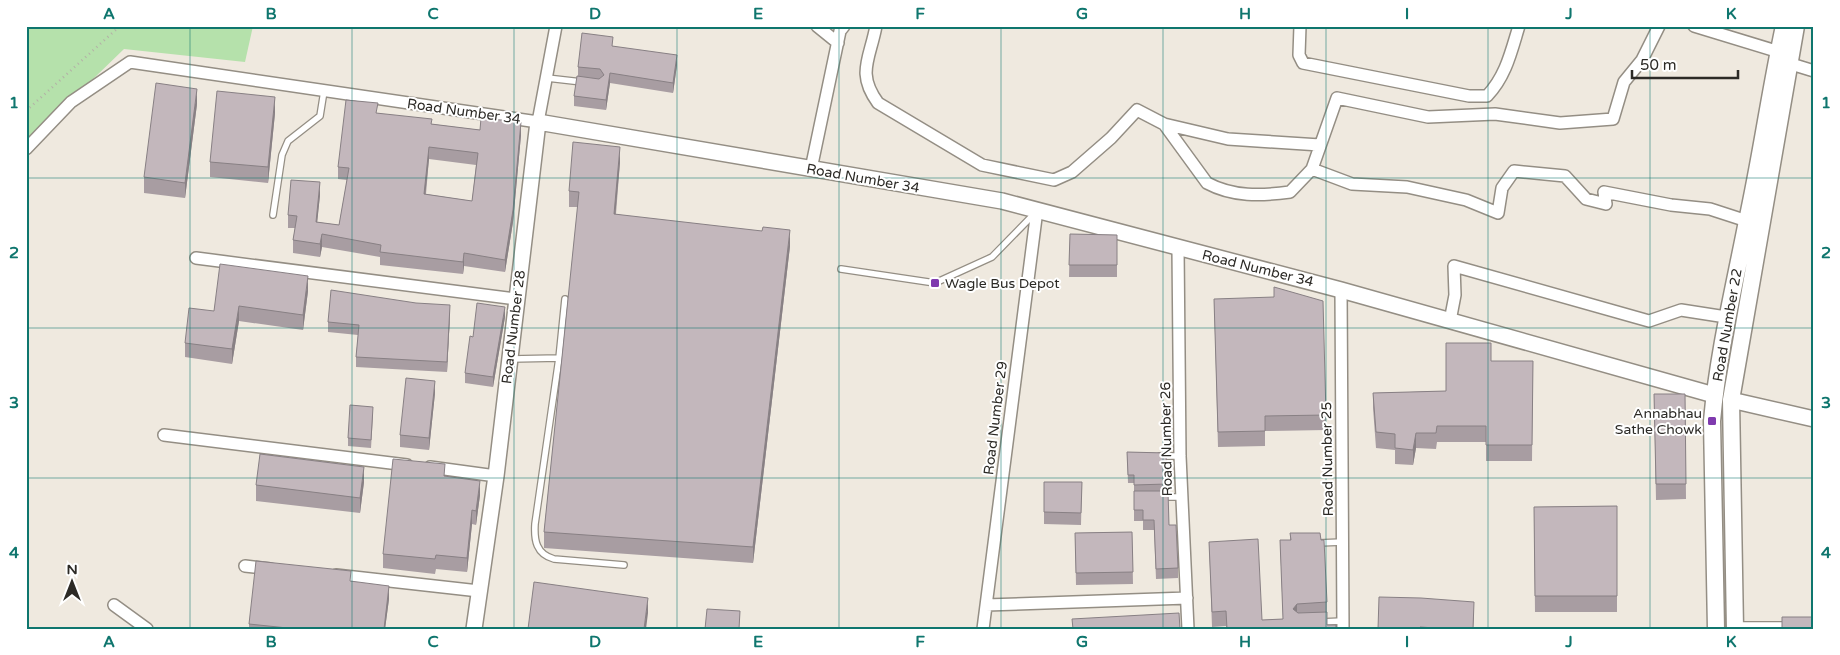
<svg xmlns="http://www.w3.org/2000/svg" width="1840" height="655" viewBox="0 0 1840 655" font-family="'Varela Round',sans-serif">
<rect width="100%" height="100%" fill="#efe9df"/>
<path fill="#b5e1ab" d="M26 26H253L245 62 124 49 26 144Z"/>
<g fill="none" stroke-linecap="round" stroke-linejoin="round">
<defs>
<path id="service" d="M547 78 582 82
M273 215 282 155 288 141 320 116 324 91
M841 269 935 283 992 257 1034 214
M559 358 535 524C534 540 536 554 554 559L624 565
M511 359 559 358 565 299
M1167 417 1168 449
M1160 456H1180
M1161 497H1182
M1318 543 1343 542
M1320 622 1343 621
M1736 625H1789"/>
<path id="minor" d="M817 26 838 43
M876 26C870 59 856 73 878 103L982 165 1054 180 1072 172 1111 138 1137 110 1164 124 1207 183C1233 197 1261 196 1290 192L1312 169 1337 98 1428 117 1495 114 1560 123 1613 119 1624 82 1642 60 1659 26
M1300 26 1299 55 1303 63 1469 96H1487C1506 76 1511 52 1519 26
M1694 26 1786 54
M1788 63 1814 71
M1164 124 1228 139 1320 145
M26 149 71 102 130 62 538 122 556 26
M811 169 840 31 844 26
M1312 169 1352 184 1407 187 1466 200 1498 213 1502 188 1514 171 1565 176 1586 199 1606 204 1604 192 1671 205 1710 209 1747 221
M1178 248 1180 456 1188 629
M196 258 516 299
M1341 290 1343 629
M1450 321 1455 295 1454 266 1649 321 1681 310 1726 317
M164 435 407 465
M430 467 496 476
M245 566 270 569
M336 575 479 591
M114 605 147 629
M986 605 1187 598
M983 629 1037 210"/>
<path id="tertiary" d="M1731 400 1814 419
M474 629 496 476 538 122 1002 201 1341 290 1714 395"/>
<path id="secondary" d="M1716 629 1712 421C1718 353 1734 288 1747 221 1761 157 1770 91 1784 26
M1735 629 1731 400 1796 26"/>
</defs>
<use href="#service" stroke="#948e84" stroke-width="8"/>
<use href="#minor" stroke="#948e84" stroke-width="14"/>
<use href="#tertiary" stroke="#948e84" stroke-width="18"/>
<use href="#secondary" stroke="#948e84" stroke-width="19"/>
<path stroke="#b3afa6" stroke-width="2.5" stroke-dasharray="1 4" stroke-linecap="butt" d="M26 111 120 26"/>
<use href="#service" stroke="#fff" stroke-width="5.5"/>
<use href="#minor" stroke="#fff" stroke-width="11"/>
<use href="#tertiary" stroke="#fff" stroke-width="15"/>
<use href="#secondary" stroke="#fff" stroke-width="16"/>
</g>
<path fill="#a89da2" fill-rule="evenodd" d="M613 46 677 65 673 93 610 83 606 110 574 106V96L578 76V67Z
M197 104 185 198 144 193V177Z
M275 113 268 183 210 177V162Z
M378 113 432 124 521 135 513 222 505 272 464 266 463 274 380 265V257L322 247 320 257 293 253V240L295 228H288V215L320 195 317 222 339 225 347 180 338 179V167ZM429 159 476 165 472 201 426 194Z
M620 162 616 214 790 246 753 563 544 548V532L578 207H569V191Z
M1070 234 1117 235V277H1069Z
M308 291 303 330 239 321 232 364 185 357V343L214 311Z
M1214 299 1326 415V430L1265 431V446L1218 447Z
M450 315 447 372 356 367V357L358 335 328 332V322Z
M505 317 493 387 465 383V373L473 337Z
M1491 361H1533L1532 461H1486V442H1437L1436 449 1416 448 1413 465 1395 464V450L1376 448 1373 408V393L1446 391Z
M435 393 429 450 400 447V435Z
M1654 394H1685L1686 499 1656 500Z
M373 415 371 448 348 446V438Z
M1127 452 1166 453 1169 525 1178 568V578L1156 579 1154 530H1143V521H1134V483H1128Z
M445 476 480 495 476 525 472 524 467 572 436 569 435 574 383 568V554Z
M364 482 360 513 256 501V485Z
M1044 482H1082L1081 525 1044 524Z
M1617 506V612H1535L1534 507Z
M1132 532 1133 584 1076 585 1075 533Z
M1290 533 1321 540 1327 602V625L1336 629H1226V626L1212 627 1209 542 1262 620 1283 619 1280 540H1290Z
M351 581 389 599 385 629H249V624Z
M1474 617 1473 629H1378Z"/>
<path fill="#888084" d="M677 55V65L673 93V83Z
M610 73V83L606 110V100Z
M197 89V104L185 198V183Z
M275 97V113L268 183V167Z
M521 122V135L513 222 505 272V260Z
M429 147V159L424 206V194Z
M620 147V162L614 229V214Z
M320 182V195L316 234V222Z
M790 230V246L753 563V547Z
M322 234V247L320 257V244Z
M464 253V266L463 274V262Z
M308 276V291L303 330V315Z
M450 305V315L447 372V362Z
M239 306V321L232 364V349Z
M505 307V317L493 387V377Z
M435 381V393L429 450V438Z
M1416 433V448L1413 465V450Z
M364 467V482L360 513V498Z
M480 481V495L476 525V511Z
M472 510V524L467 572V558Z
M389 586V599L385 629H383Z
M648 598V613L646 629H644Z
M1297 604V618L1293 609Z"/>
<path fill="#c3b7bc" stroke="#888084" fill-rule="evenodd" d="M582 33 613 37 612 46 677 55 673 83 610 73 606 100 574 96 577 76 599 79 604 75 600 69 578 67Z
M156 83 197 89 185 183 144 177Z
M217 91 275 97 268 167 210 162Z
M346 100 378 103 376 113 432 119 431 124 480 130 481 118 521 122 513 210 505 260 464 253 463 262 380 252 381 245 322 234 320 244 293 240 297 216 288 215 291 180 320 182 316 222 339 225 349 168 338 167ZM429 147 478 153 472 201 424 194Z
M573 142 620 147 614 214 762 231 763 227 790 230 753 547 544 532 579 192 569 191Z
M1070 234 1117 235V265H1069Z
M220 264 308 276 303 315 239 306 232 349 185 343 189 308 214 311Z
M1274 287 1323 301 1326 415 1265 416V431L1218 432 1214 299 1274 297Z
M331 290 416 303 450 305 447 362 356 357 359 325 328 322Z
M477 303 505 307 493 377 465 373 470 336 473 337Z
M1446 343H1491V361H1533L1532 445H1486V426H1437L1436 433H1416L1413 450 1395 448V434L1376 432 1373 393 1446 391Z
M406 378 435 381 429 438 400 435Z
M1654 394H1685L1686 484H1656Z
M350 405 373 407 371 440 348 438Z
M1127 452 1166 453 1167 484 1134 485V475H1128Z
M260 454 364 467 360 498 256 485Z
M393 459 445 464 444 476 480 481 476 511 472 510 467 558 436 555 435 559 383 554Z
M1044 482H1082L1081 513 1044 512Z
M1134 491H1168L1169 525H1176L1178 568 1156 569 1154 520H1143V510H1134Z
M1617 506V596H1535L1534 507Z
M1132 532 1133 572 1076 573 1075 533Z
M1290 533H1320L1321 540H1324L1327 602 1297 604 1293 609 1298 613 1327 612V625H1336V629H1227L1226 611 1212 612 1209 542 1258 539 1262 620 1283 619 1280 540H1291Z
M256 561 351 571 350 581 389 586 384 629H297L249 624Z
M534 582 648 598 644 629H528Z
M1379 597 1421 598 1474 602 1473 629H1451L1420 627V629H1378Z
M707 609 740 611 739 629H705Z
M1179 613 1180 629H1073L1072 619Z
M1782 617H1814V629H1782Z"/>
<path fill="none" stroke="#0f766e" stroke-width="1" stroke-opacity="0.55" d="M190 26V629M352 26V629M514 26V629M677 26V629M839 26V629M1001 26V629M1163 26V629M1326 26V629M1488 26V629M1650 26V629M26 178H1814M26 328H1814M26 478H1814"/>
<g fill="#7f3aae" stroke="#fff" stroke-width="2">
<rect x="930" y="278" width="10" height="10" rx="2.5"/>
<rect x="1707" y="416" width="10" height="10" rx="2.5"/>
</g>
<g text-anchor="middle" stroke-width="4" stroke-linejoin="round" paint-order="stroke">
<g font-size="14" fill="#2c2a26" stroke="#fff">
<text transform="translate(464 111) rotate(8)" y="5">Road Number 34</text>
<text transform="translate(863 178) rotate(10)" y="5">Road Number 34</text>
<text transform="translate(1258 268) rotate(14)" y="5">Road Number 34</text>
<text transform="translate(1727 325) rotate(-80)" y="5">Road Number 22</text>
<text transform="translate(513 327) rotate(-83)" y="5">Road Number 28</text>
<text transform="translate(995 418) rotate(-83)" y="5">Road Number 29</text>
<text transform="translate(1166 439) rotate(-91)" y="5">Road Number 26</text>
<text transform="translate(1327 459) rotate(-91)" y="5">Road Number 25</text>
</g>
<g font-size="14" fill="#2c2a26" stroke="#fff" text-anchor="start">
<text x="945" y="288">Wagle Bus Depot</text>
<text x="1702" y="418" text-anchor="end">Annabhau<tspan x="1702" dy="16">Sathe Chowk</tspan></text>
</g>
</g>
<rect width="1840" height="655" fill="none" stroke="#ffffff" stroke-width="55"/>
<g transform="translate(72 582)" stroke="#ffffff" stroke-width="4" paint-order="stroke">
<path d="M0-4L9 19L0 12L-9 19Z" fill="#2c2a26"/>
<text y="-8" font-size="14" font-weight="bold" text-anchor="middle" fill="#2c2a26">N</text>
</g>
<path d="M1632 70v8h106v-8" fill="none" stroke="#2c2a26" stroke-width="2.5"/>
<text x="1640" y="70" font-size="15" fill="#2c2a26" stroke="#ffffff" stroke-width="4" paint-order="stroke">50 m</text>
<rect x="28" y="28" width="1784" height="600" fill="none" stroke="#0f766e" stroke-width="2"/>
<g font-size="16" text-anchor="middle" font-weight="bold" fill="#0f766e">
<text x="109" y="19">A</text>
<text x="271" y="19">B</text>
<text x="433" y="19">C</text>
<text x="595" y="19">D</text>
<text x="758" y="19">E</text>
<text x="920" y="19">F</text>
<text x="1082" y="19">G</text>
<text x="1245" y="19">H</text>
<text x="1407" y="19">I</text>
<text x="1569" y="19">J</text>
<text x="1731" y="19">K</text>
<text x="14" y="108">1</text>
<text x="1826" y="108">1</text>
<text x="14" y="258">2</text>
<text x="1826" y="258">2</text>
<text x="14" y="408">3</text>
<text x="1826" y="408">3</text>
<text x="14" y="558">4</text>
<text x="1826" y="558">4</text>
<text x="109" y="647">A</text>
<text x="271" y="647">B</text>
<text x="433" y="647">C</text>
<text x="595" y="647">D</text>
<text x="758" y="647">E</text>
<text x="920" y="647">F</text>
<text x="1082" y="647">G</text>
<text x="1245" y="647">H</text>
<text x="1407" y="647">I</text>
<text x="1569" y="647">J</text>
<text x="1731" y="647">K</text>
</g>
</svg>
